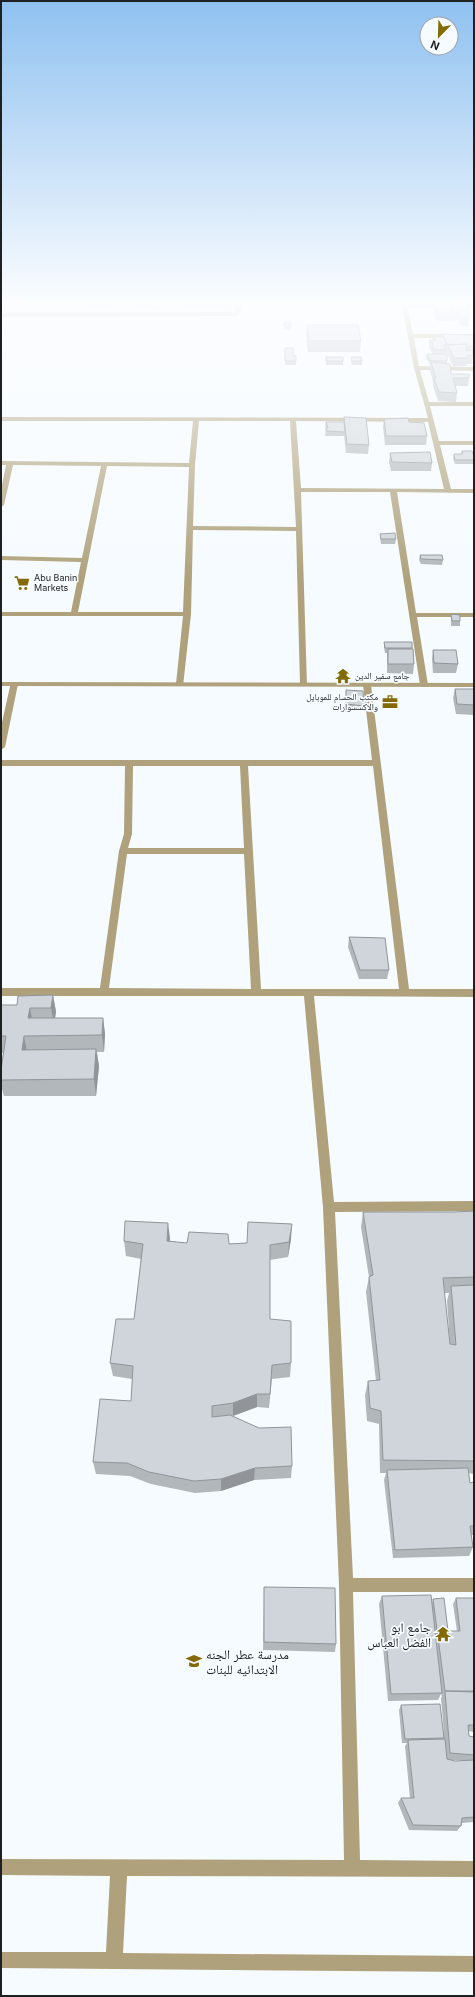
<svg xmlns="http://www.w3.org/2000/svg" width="475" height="1997" viewBox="0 0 475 1997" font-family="Inter,'Noto Naskh Arabic',sans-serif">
<rect width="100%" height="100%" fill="#f6fbff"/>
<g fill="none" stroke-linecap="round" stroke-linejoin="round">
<path fill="#aea17b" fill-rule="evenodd" d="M236 302H242L240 314 237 316 1 317V313L235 312Z
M405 304H474V308H408L413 334H474V338H414L419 366 474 367V371L420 370 429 402H474V406H430L439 441H474V445H440L451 489H474V493L397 492 416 613H474V617H417L428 685 427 687H421L420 685 390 492H301L307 686H301L300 684 296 531 193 530 191 614 183 686H177L176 684 183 616H1V612H71L81 562 1 560V556L82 558 101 466 13 465 4 505 1 507V490L6 465H1V461L189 463 193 421H1V417L428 418 414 368 402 306ZM199 421H290L296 527 193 526 195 465ZM296 421 428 422 444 489 301 488ZM107 466 189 467 183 612H78Z
M11 682H17L18 684 5 747 1 750V727Z
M364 683H370L371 685 409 989H474V997L314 996 334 1202 474 1201V1211L335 1212 353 1578H474V1592H353L360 1860 474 1861V1877L127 1876 123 1953 474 1956V1972L1 1968V1952H106L110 1876 1 1875V1859L344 1860 339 1585 323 1207 304 996H1V988H100L119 851 124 834 125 766H1V760H372L363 685ZM133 766H240L244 848H128L132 834ZM248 766H373L399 989H261ZM127 854H244L251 989 109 988Z"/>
<path fill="#aea17b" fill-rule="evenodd" d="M1 682 474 683V687L1 686Z"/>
</g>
<path fill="#b2b7bb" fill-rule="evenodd" d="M86 302H230L229 308H214V304V308H184V304L160 305V309H147V306L133 307 132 302V306H109V308H86Z
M436 302H466L469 318 468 327 461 326 458 320 452 321 451 317V321H437L434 312Z
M284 323 291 326V330H284Z
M307 325 361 341 360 352H308L306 337Z
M442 334 474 336V351H473L472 364H467V366H453L447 353H445L447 361V364L451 374 469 378 468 386H455L457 393 456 402 438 401 433 386V382L430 370V365L426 358 427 354H432V352L429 348V340H432L433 337H441Z
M285 348 293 356H296V365H285Z
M326 357 343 361V365H326Z
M351 357 362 361V365H352L351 362Z
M344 417 369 445 368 454 346 453 344 436H325L326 428 325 426 326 422H344Z
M384 419 409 422 427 436 426 445H385L383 427Z
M462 451 474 457V464H455L453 458 454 454H461Z
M390 453 432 463 431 471H391L389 462Z
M380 534 396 539 395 544H381L380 538Z
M420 555 443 560 442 565 421 564 419 560Z
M451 614 460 621V626H451Z
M384 642H412L414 664 413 674 387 673V653H385L384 647Z
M433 650 458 664 456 673H433L432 659Z
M455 689H474V715L456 714 453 698Z
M346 690 364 706V711L345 709Z
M349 937 389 970 387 979H359L348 947Z
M53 995 56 1012 55 1018H103L105 1034 104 1052H97L99 1066 96 1096H4L1 1086V1070L3 1053H1V1005H17Z
M474 1211V1474L468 1473 470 1483 474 1482V1535H471L473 1547 469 1556 393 1558 384 1480 386 1473H380L379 1424 367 1421 365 1395 368 1381H376L366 1292 369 1277 361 1227 363 1212H454ZM444 1293H449L447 1301 450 1344Z
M170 1238 169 1241 187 1243 229 1244 247 1243 291 1239 288 1257 270 1260V1319L291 1363 290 1377 272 1379 269 1408 257 1407 232 1416 292 1466 291 1478 254 1480 221 1491 195 1493 151 1484 130 1476 96 1474 93 1462 131 1401 132 1379 113 1376 110 1363 134 1319 141 1259 126 1256 124 1241Z
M264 1587 336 1644 335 1652 263 1650Z
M382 1596 432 1603 433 1599 448 1631H457L453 1604 456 1598H474V1732L469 1731V1736L474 1737V1822L462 1823 461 1826 457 1831 409 1830 398 1803 401 1798H410L405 1746 407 1743H402L399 1710 401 1705 444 1733 441 1698 442 1696 441 1694 438 1700 388 1701 379 1604ZM450 1760H467L455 1761Z"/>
<path fill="#919599" d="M53 995 56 1012 54 1024 51 1008Z
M30 1008 33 1024 28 1018Z
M103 1018 105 1034 104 1052 102 1035Z
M24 1036 27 1052 22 1050Z
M96 1049 99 1066 96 1096 94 1079Z
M168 1223 170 1238 169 1256 167 1241Z
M292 1224 291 1239 288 1257 289 1242Z
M257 1394V1407L233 1416V1403Z
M255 1468 254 1480 221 1491V1479Z"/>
<path fill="#cfd5da" stroke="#919599" d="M200 302H214V304H200Z
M436 302H466L469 318H462L459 312H453L451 305 452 313H438L435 304H437Z
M291 322V326H284V323Z
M307 325H358L361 341H309Z
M442 334 474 335V347H466L467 344 447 345 444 337H443Z
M433 337H444L447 345 467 344 466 351 473 350V355L467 356 468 358H454L448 345H444L446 350 433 349V343L429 340H436Z
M285 348H293V356H296V361H285Z
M427 354H447V361H430Z
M326 357H343V361H326Z
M351 357H361L362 361H352Z
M431 362 450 364 451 374H469V378H453L457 393 439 392 434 378H436Z
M344 417 366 418 369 445 347 444Z
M408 418 409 422 424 423 427 436H386L384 419Z
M326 422H344L345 432 326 431V428H328Z
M462 451H472L474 457V460H455L454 454H462Z
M430 452 432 463 392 462 390 453Z
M395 533 396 539H381L380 534Z
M420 555H442L443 560 421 559Z
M451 614 460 615V621H452Z
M384 642H412V648H385Z
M388 649H413L414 664H388Z
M433 650H456L458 664 434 663Z
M455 689H474V705L457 704Z
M346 690 363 691 364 706 346 704Z
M349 937 385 938 389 970H360Z
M53 995 51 1008H30L28 1018H103L102 1035 24 1036 22 1050 96 1049 94 1079 1 1080V1070L6 1036H1V1005H17L18 996Z
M474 1211V1277L443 1278 450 1344 456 1345 451 1286 474 1285V1461L383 1460 381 1411 370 1408 368 1381 380 1380 369 1277 373 1275 363 1212H454Z
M125 1221 168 1223 167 1241 187 1243 189 1232 228 1234 229 1244 247 1243 248 1222 292 1224 289 1242 270 1245V1319L291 1321V1363L272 1365 270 1394H257L233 1403 212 1406V1417L230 1415 259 1428 291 1427 292 1466 255 1468 221 1479 194 1481 149 1472 127 1463 93 1462 100 1399 131 1401 133 1366 110 1363 116 1319H134L143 1244 124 1241Z
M468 1468 470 1483 474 1482V1526H470L473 1547 395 1550 387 1470Z
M264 1587 335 1588 336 1644 264 1642Z
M431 1595 442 1693 391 1694 382 1596Z
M444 1598 448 1631H460L456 1598H474V1691H445L433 1599Z
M445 1691 474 1692V1725H468L469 1736 474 1737V1755L450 1753Z
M440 1704 444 1738 405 1739 401 1705Z
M445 1739 447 1759 455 1761 474 1760V1817L462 1818 461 1826 413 1825 401 1798H414L408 1740Z"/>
<linearGradient id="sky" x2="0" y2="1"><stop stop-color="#8fc1f0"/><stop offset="0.52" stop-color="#fbfdff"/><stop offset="1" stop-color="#fbfdff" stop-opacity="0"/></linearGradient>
<rect width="475" height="581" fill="url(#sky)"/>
<defs>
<symbol id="supermarket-bare" viewBox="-9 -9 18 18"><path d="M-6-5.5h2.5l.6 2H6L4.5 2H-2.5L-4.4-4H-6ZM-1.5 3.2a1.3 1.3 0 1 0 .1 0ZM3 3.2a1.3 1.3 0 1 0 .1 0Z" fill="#836a03" stroke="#f6fbff" stroke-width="2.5" paint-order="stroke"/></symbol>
<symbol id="temple-bare" viewBox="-9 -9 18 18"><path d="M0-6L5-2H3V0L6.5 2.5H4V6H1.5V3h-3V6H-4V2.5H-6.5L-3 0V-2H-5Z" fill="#836a03" stroke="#f6fbff" stroke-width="2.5" paint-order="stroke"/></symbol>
<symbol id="office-bare" viewBox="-9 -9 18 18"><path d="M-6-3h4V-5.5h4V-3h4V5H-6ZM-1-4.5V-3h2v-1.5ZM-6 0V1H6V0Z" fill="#836a03" stroke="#f6fbff" stroke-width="2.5" paint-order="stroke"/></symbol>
<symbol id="school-bare" viewBox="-9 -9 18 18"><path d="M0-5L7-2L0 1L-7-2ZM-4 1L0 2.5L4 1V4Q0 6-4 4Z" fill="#836a03" stroke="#f6fbff" stroke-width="2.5" paint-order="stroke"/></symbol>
</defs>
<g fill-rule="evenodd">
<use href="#supermarket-bare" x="11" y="572" width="22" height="22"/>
<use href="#temple-bare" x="332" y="665" width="22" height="22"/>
<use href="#office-bare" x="379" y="691" width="22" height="22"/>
<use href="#temple-bare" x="432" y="1623" width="22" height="22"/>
<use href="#school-bare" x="183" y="1650" width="22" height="22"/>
</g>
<g text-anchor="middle" stroke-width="3.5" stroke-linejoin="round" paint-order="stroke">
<g font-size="9" fill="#1e2022" stroke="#f6fbff" text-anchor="start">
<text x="34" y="581">Abu Banin<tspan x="34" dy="10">Markets</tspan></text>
<text x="355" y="679">جامع سفير الدين</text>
<text x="378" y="700" text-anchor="end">مكتب الحسام للموبايل<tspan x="378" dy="10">والاكسسوارات</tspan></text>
</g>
<g font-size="13" fill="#1e2022" stroke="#f6fbff" text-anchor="end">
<text x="431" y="1632">جامع ابو<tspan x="431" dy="15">الفضل العباس</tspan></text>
<text x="206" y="1659" text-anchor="start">مدرسة عطر الجنه<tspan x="206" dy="15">الابتدائيه للبنات</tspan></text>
</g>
</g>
<rect width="475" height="1997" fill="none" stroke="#1e2022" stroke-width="4"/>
<g transform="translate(439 36) rotate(203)"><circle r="19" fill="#f6fbff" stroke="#a0a3a7"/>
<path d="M0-3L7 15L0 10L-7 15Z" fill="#836a03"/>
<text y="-6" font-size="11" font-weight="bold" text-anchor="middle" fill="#1e2022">N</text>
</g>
</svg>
